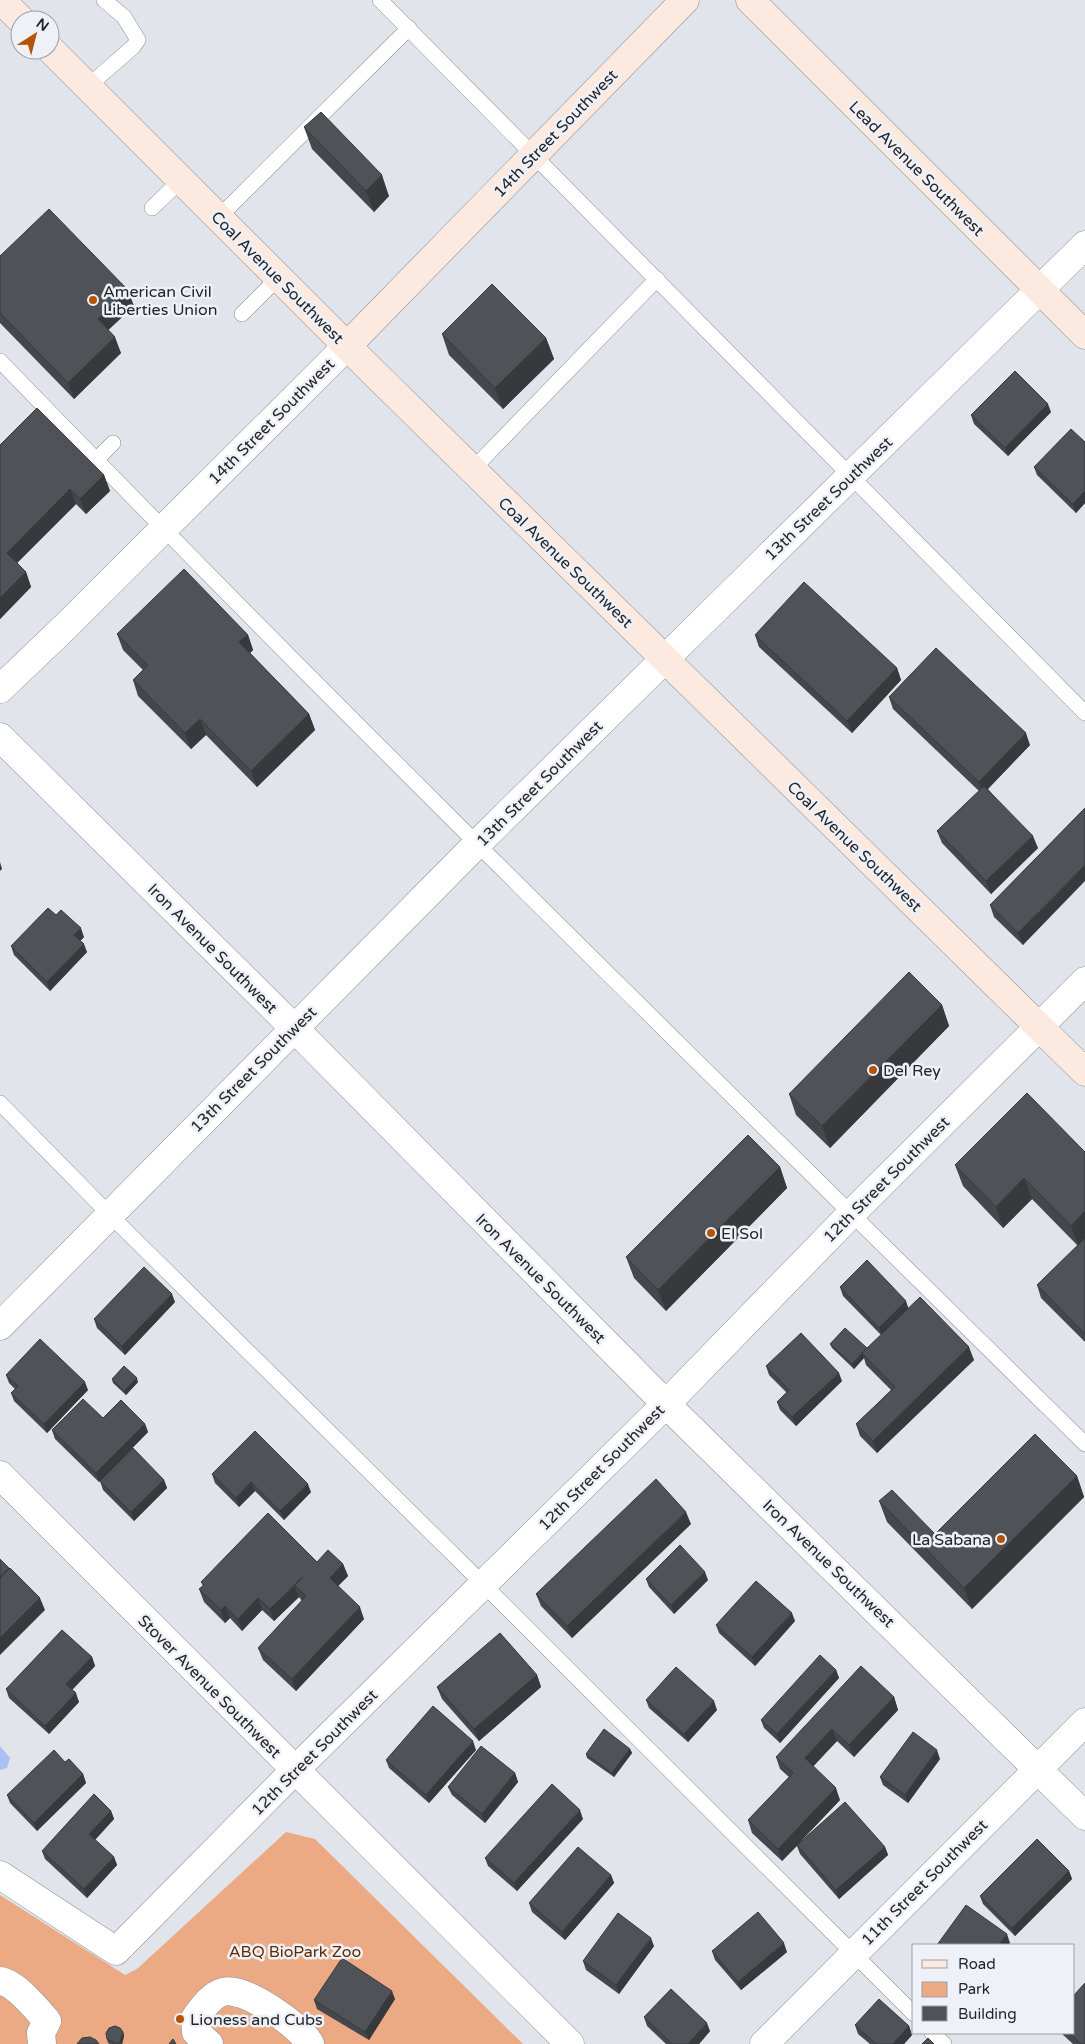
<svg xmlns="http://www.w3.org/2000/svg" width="1085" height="2044" viewBox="0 0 1085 2044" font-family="'Varela Round',sans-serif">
<rect width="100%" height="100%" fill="#e1e4eb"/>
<path fill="#eba984" d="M286 1832 315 1839 523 2044H0V1895L125 1975 137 1969Z"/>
<path fill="#aac1f4" d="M0 1746 10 1758 7 1768 0 1770Z"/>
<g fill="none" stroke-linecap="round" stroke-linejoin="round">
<defs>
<path id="lane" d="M380 0 1085 713
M87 87 133 47 138 40 124 17 104 0
M152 208 181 180
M218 218 409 28
M242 314 278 278
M0 361C355 728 721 1085 1085 1444
M96 460 113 443
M472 470 657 279
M0 1103 110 1215 483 1584 914 2014
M932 2033 944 2044"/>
<path id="street" d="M0 689 66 626 347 346
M0 737 294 1028 666 1404 1085 1816
M0 1326 477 844 1085 245
M0 1475 570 2044
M0 1875 116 1951 295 1770 666 1404 852 1213 1085 981
M0 1981C15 1983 37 2009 47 2021L41 2033 42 2044
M209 2044 196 2032 195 2018C202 2009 211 1995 223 1992 243 1985 302 2027 310 2044
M764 2044 1085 1722"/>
<path id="secondary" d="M1 0 21 20
M750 0 1085 335
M50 49 369 368 1085 1072
M347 346 685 0"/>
</defs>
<use href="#lane" stroke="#8d9096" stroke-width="16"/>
<use href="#street" stroke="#8d9096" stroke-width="29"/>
<use href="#secondary" stroke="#8d9096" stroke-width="29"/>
<use href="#lane" stroke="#fff" stroke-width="15"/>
<use href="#street" stroke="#fff" stroke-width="28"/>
<use href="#secondary" stroke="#fceae0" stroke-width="28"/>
</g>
<path fill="#44474b" d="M304 127 389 196 374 212 312 149Z
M0 256 134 306 108 330 121 353 74 399 0 323Z
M442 334 546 338 554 359 503 409 449 355Z
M1051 412 1008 456 974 424 971 415Z
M1085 442V503L1076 513 1037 475 1034 467Z
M0 445 104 475 110 491 86 514 76 504 17 563 26 572 31 587 0 619Z
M117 634 248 635 253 650 250 653 309 714 315 730 257 787 206 735 191 749 138 696 133 680 143 670 123 650Z
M755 635 897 668 901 680 852 733 759 647Z
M889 697 1030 745 988 789 1038 848 991 894 942 843 937 831 979 791 893 709Z
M1085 808 1023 945 994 917 990 905Z
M56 915 84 937 80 941 87 952 50 991 14 955 11 946Z
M942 1005 949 1026 830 1148 796 1115 789 1094Z
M1085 1152V1342L1041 1298 1037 1285 1078 1246 1032 1199 1003 1228 963 1186 955 1165Z
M780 1167 787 1188 666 1311 634 1278 626 1257Z
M840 1287 909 1308 974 1360 877 1453 860 1436 856 1424 891 1390 866 1365 864 1358 854 1369 832 1348 830 1344 867 1348 881 1335 843 1296Z
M175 1302 125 1355 97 1328 94 1319Z
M766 1366 842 1381 796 1426 780 1410 777 1402 787 1393 769 1375Z
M6 1375 88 1390 47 1433 14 1401 11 1393 15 1389 9 1383Z
M112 1379 138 1382 126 1395 113 1383Z
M103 1418 145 1424 148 1432 99 1482 55 1439 52 1430Z
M212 1474 311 1492 284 1520 255 1491 239 1507 215 1483Z
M1077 1476 1084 1497 972 1609 887 1522 879 1501 935 1534Z
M164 1480 167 1488 134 1521 103 1490 100 1481Z
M691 1524 572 1638 541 1606 536 1594Z
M317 1562 343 1564 348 1576 338 1586 364 1619 296 1691 263 1660 258 1648 302 1601 299 1597 274 1621 262 1610 242 1631 230 1618 225 1623 204 1602 199 1589 203 1586 201 1582Z
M646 1579 708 1580 674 1614 649 1587Z
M795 1621 755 1666 719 1633 716 1625Z
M92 1657 95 1666 72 1690 79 1702 49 1734 9 1698 6 1689Z
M836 1670 839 1678 780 1743 764 1728 761 1720Z
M537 1675 541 1687 479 1741 442 1699 437 1687Z
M894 1697 898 1710 854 1757 837 1741 813 1766 840 1800 802 1840 885 1847 888 1855 839 1899 800 1854 797 1846 782 1861 752 1833 748 1820 789 1777 780 1769 776 1757Z
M646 1700 717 1710 688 1742 649 1708Z
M630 1749 632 1753 614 1777 587 1758 586 1754Z
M476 1750 429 1803 389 1768 386 1760Z
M940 1759 908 1803 883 1785 880 1777Z
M65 1762 83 1774 86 1783 37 1831 10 1803 7 1795Z
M515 1773 518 1782 485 1823 452 1795 448 1787Z
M111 1811 114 1819 95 1840 114 1857 117 1865 87 1898 45 1859 42 1851Z
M583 1819 517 1891 488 1866 485 1858Z
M1069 1871 1072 1879 1015 1936 983 1904 980 1896Z
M611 1875 614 1883 565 1940 532 1912 529 1903Z
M654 1946 619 1994 586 1970 583 1961Z
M712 1951 787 1952 741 1990 715 1960Z
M395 1999 369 2040 317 2009 314 2000Z
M644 2017 710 2031 699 2044H666L647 2026Z
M855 2025 909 2026 912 2035 904 2044H870L858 2034Z
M123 2032 124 2036 122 2044H110L108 2043 107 2039Z
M1061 2033H1074L1085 2044H1073Z"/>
<path fill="#37393d" d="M382 175 389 196 374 212 366 191Z
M128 290 134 306 103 335 98 319Z
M115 337 121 353 74 399 68 383Z
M546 338 554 359 503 409 495 388Z
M1048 404 1051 412 1008 456 1005 448Z
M104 475 110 491 86 514 80 499Z
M70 489 76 504 12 568 7 553Z
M1085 491V503L1076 513 1073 504Z
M26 572 31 587 0 619V598Z
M248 635 253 650 245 658 239 642Z
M897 668 901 680 852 733 847 721Z
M309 714 315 730 257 787 251 771Z
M200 719 206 735 191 749 185 733Z
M1026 733 1030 745 983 794 979 782Z
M1033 836 1038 848 991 894 986 881Z
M0 862 2 869 0 871Z
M1085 865V881L1023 945 1018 933Z
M81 928 84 937 77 944 74 935Z
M84 944 87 952 50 991 47 982Z
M942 1005 949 1026 830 1148 822 1126Z
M780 1167 787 1188 666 1311 658 1290Z
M1024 1178 1032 1199 1003 1228 996 1207Z
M1085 1211V1240L1079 1247 1071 1226Z
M172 1294 175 1302 125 1355 122 1346Z
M906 1301 909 1310 882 1336 879 1328Z
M969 1347 974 1360 877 1453 873 1441Z
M862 1354 864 1358 854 1369 852 1364Z
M839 1373 842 1381 796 1426 792 1417Z
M137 1378 138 1382 126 1395 124 1391Z
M85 1382 88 1390 47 1433 44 1424Z
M145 1424 148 1432 99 1482 96 1473Z
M1077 1476 1084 1497 972 1609 964 1588Z
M164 1480 167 1488 134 1521 131 1512Z
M251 1482 255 1491 239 1507 236 1498Z
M308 1484 311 1492 284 1520 280 1511Z
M686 1512 691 1524 572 1638 567 1626Z
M343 1564 348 1576 334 1590 330 1578Z
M705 1572 708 1580 674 1614 671 1605Z
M303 1577 294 1585 299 1597 274 1621 270 1609Z
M40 1598 45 1610 0 1655V1638Z
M258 1598 262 1610 242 1631 238 1619Z
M225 1606 230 1618 225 1623 221 1610Z
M360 1607 364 1619 296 1691 292 1679Z
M792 1613 795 1621 755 1666 752 1657Z
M92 1657 95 1666 69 1693 66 1684Z
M836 1670 839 1678 780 1743 777 1734Z
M537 1675 541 1687 479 1741 474 1729Z
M76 1693 79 1702 49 1734 45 1726Z
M894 1697 898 1710 854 1757 849 1745Z
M714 1701 717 1710 688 1742 684 1734Z
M832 1729 837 1741 809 1771 805 1758Z
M473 1741 476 1750 429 1803 426 1795Z
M630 1749 632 1753 614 1777 612 1773Z
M937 1750 940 1759 908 1803 905 1795Z
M515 1773 518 1782 485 1823 482 1814Z
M83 1774 86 1783 37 1831 34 1823Z
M836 1788 840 1800 782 1861 778 1849Z
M580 1810 583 1819 517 1891 514 1883Z
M111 1811 114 1819 92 1843 89 1834Z
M885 1847 888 1855 839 1899 836 1890Z
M114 1857 117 1865 87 1898 84 1889Z
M1069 1871 1072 1879 1015 1936 1012 1928Z
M611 1875 614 1883 565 1940 562 1932Z
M1007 1934 1010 1943 1008 1945H999Z
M651 1938 654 1946 619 1994 616 1985Z
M784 1943 787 1952 741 1990 738 1982Z
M392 1991 395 1999 369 2040 365 2032Z
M707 2023 710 2031 699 2044H688Z
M909 2026 912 2035 904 2044H893Z
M123 2032 124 2036 122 2044H121L120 2042Z"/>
<path fill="#4f5257" stroke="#37393d" d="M321 112 382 175 366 191 304 127Z
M49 209 128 290 98 319 115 337 68 383 0 313V256Z
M492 284 546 338 495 388 442 334Z
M1015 371 1048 404 1005 448 971 415Z
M37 408 104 475 80 499 70 489 7 553 26 572 0 598V445Z
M1071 429 1085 442V491L1073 504 1034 467Z
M184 569 248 635 239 642 309 714 251 771 200 719 185 733 133 680 148 665 117 634Z
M804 582 897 668 847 721 755 635Z
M936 648 1026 733 979 782 889 697Z
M984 786 1033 836 986 881 937 831Z
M1085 808V865L1018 933 990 905Z
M48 908 56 915 61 910 81 928 74 935 84 944 47 982 11 946Z
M909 972 942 1005 822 1126 789 1094Z
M1027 1093 1085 1152V1211L1071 1226 1024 1178 996 1207 955 1165Z
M748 1135 780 1167 658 1290 626 1257Z
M1085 1238V1334L1037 1285Z
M867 1260 906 1301 879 1328 840 1287Z
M144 1267 172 1294 122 1346 94 1319Z
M920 1297 969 1347 873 1441 856 1424 895 1387 862 1353Z
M845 1328 867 1348 852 1364 830 1344Z
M801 1333 839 1373 792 1417 777 1402 789 1390 766 1366Z
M40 1339 85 1382 44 1424 11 1393 18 1386 6 1375Z
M124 1366 137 1378 124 1391 112 1379Z
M83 1399 103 1418 121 1400 145 1424 96 1473 52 1430Z
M255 1431 308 1484 280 1511 251 1482 236 1498 212 1474Z
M1035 1434 1077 1476 964 1588 879 1501 892 1490 935 1534Z
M133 1448 164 1480 131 1512 100 1481Z
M656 1479 686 1512 567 1626 536 1594Z
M268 1513 317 1562 328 1550 343 1564 330 1578 360 1607 292 1679 258 1648 306 1596 294 1585 303 1577 270 1609 258 1598 238 1619 225 1606 221 1610 199 1589 204 1585 201 1582Z
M680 1545 705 1572 671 1605 646 1579Z
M0 1559 9 1568 0 1577Z
M10 1568 40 1598 0 1638V1578Z
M756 1581 792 1613 752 1657 716 1625Z
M62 1630 92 1657 66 1684 76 1693 45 1726 6 1689Z
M500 1633 537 1675 474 1729 437 1687Z
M820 1655 836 1670 777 1734 761 1720Z
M861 1666 894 1697 849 1745 832 1729 805 1758 836 1788 778 1849 748 1820 793 1773 776 1757Z
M676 1667 714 1701 684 1734 646 1700Z
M433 1706 473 1741 426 1795 386 1760Z
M604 1729 630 1749 612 1773 586 1754Z
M913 1732 937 1750 905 1795 880 1777Z
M481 1746 515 1773 482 1814 448 1787Z
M54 1750 65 1762 69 1759 83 1774 34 1823 7 1795Z
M552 1784 580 1810 514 1883 485 1858Z
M94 1794 111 1811 89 1834 114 1857 84 1889 42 1851Z
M845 1802 885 1847 836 1890 797 1845Z
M1037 1839 1069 1871 1012 1928 980 1896Z
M578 1847 611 1875 562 1932 529 1903Z
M966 1905 1007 1934 999 1945H937Z
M758 1912 784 1943 738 1982 712 1951Z
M618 1913 651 1938 616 1985 583 1961Z
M342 1958 392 1991 365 2032 314 2000Z
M1085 1983V2044H1081L1069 2033H1074V1995Z
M671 1989 707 2023 688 2044H672L644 2017Z
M879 1999 909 2026 893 2044H876L855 2025Z
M115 2026 120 2028 123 2032 120 2042 117 2044 107 2039 106 2033 109 2028Z
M90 2037 96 2040 99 2044H77L82 2038Z
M928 2038 934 2044H922Z
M173 2039 176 2044H169Z"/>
<g fill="#b35406" stroke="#eef1f8" stroke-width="2">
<circle cx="93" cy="300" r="5"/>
<circle cx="873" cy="1070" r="5"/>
<circle cx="711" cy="1233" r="5"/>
<circle cx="1001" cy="1539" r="5"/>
<circle cx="180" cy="2019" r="5"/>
</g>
<g text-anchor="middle" stroke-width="5" stroke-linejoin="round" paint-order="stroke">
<g font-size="16" fill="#242528" stroke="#eef1f8">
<text transform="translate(555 133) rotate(-46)" y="6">14th Street Southwest</text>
<text transform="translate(917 168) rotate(45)" y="6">Lead Avenue Southwest</text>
<text transform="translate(278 277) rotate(45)" y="6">Coal Avenue Southwest</text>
<text transform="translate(271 421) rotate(-45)" y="6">14th Street Southwest</text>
<text transform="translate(828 498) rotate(-44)" y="6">13th Street Southwest</text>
<text transform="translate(566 562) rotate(44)" y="6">Coal Avenue Southwest</text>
<text transform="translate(539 783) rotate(-45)" y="6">13th Street Southwest</text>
<text transform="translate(855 846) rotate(44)" y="6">Coal Avenue Southwest</text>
<text transform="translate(213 948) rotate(45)" y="6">Iron Avenue Southwest</text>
<text transform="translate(253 1069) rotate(-45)" y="6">13th Street Southwest</text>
<text transform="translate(886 1179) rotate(-45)" y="6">12th Street Southwest</text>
<text transform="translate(541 1278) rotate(45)" y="6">Iron Avenue Southwest</text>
<text transform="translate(601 1467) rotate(-45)" y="6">12th Street Southwest</text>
<text transform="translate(829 1563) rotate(44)" y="6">Iron Avenue Southwest</text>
<text transform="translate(210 1686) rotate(45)" y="6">Stover Avenue Southwest</text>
<text transform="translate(314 1752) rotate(-45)" y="6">12th Street Southwest</text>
<text transform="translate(924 1882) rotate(-45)" y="6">11th Street Southwest</text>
</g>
<g font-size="16" fill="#242528" stroke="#eef1f8" text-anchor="start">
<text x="103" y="297">American Civil<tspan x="103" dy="18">Liberties Union</tspan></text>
<text x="883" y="1076">Del Rey</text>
<text x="721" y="1239">El Sol</text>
<text x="991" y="1545" text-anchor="end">La Sabana</text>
<text x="190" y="2025">Lioness and Cubs</text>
</g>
<g font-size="16" fill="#622900" stroke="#eef1f8">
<text x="295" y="1957">ABQ BioPark Zoo</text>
</g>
</g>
<rect x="912" y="1944" width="162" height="90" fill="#eef1f8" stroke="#9d9fa5"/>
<rect x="922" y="1960" width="25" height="8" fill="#fceae0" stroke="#9d9fa5"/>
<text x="958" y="1969" font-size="15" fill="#242528">Road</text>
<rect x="922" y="1982" width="25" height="15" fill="#eba984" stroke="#9d9fa5"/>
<text x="958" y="1994" font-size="15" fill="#242528">Park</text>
<rect x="922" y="2006" width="25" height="15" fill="#4f5257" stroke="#9d9fa5"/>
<text x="958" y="2019" font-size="15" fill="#242528">Building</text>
<g transform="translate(35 35) rotate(36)"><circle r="24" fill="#eef1f8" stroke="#9d9fa5"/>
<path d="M0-4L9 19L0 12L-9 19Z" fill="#b35406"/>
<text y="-8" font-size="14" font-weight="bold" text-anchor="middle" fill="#242528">N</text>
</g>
</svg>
